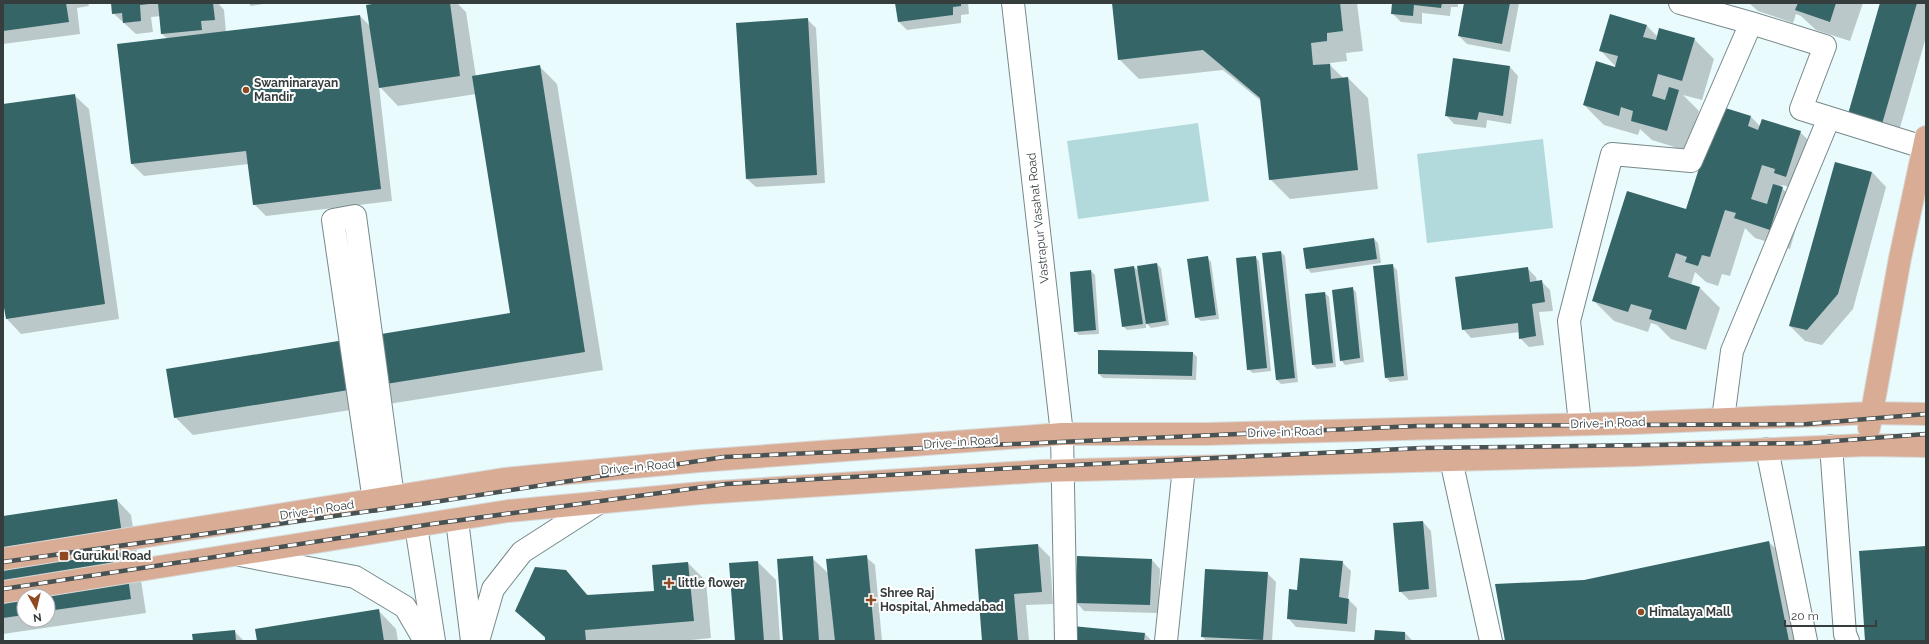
<svg xmlns="http://www.w3.org/2000/svg" width="1929" height="644" viewBox="0 0 1929 644" font-family="Raleway,sans-serif">
<rect width="100%" height="100%" fill="#e9fbfd"/>
<path fill="#b2dadd" d="M1198 123 1209 201 1078 219 1067 141Z
M1543 139 1553 228 1427 243 1417 154Z"/>
<path fill="#0003" fill-rule="evenodd" d="M3 3H88L89 6 77 8 80 34 3 44Z
M112 3H218L224 10 226 32 360 16 371 27 385 3H457L466 12 476 77 539 66 557 84 603 370 193 435 175 417 511 314 476 94 398 106 379 86 392 201 266 216 254 204 249 164 144 176 132 164 118 45 168 39 162 34 161 16 151 17 153 32 136 34 113 13Z
M248 3H269L251 6Z
M896 3H968L969 14 961 15V23L907 30 899 22Z
M1113 3H1357L1363 51 1346 53 1347 61 1330 63 1331 66 1343 78H1348L1368 98 1378 189 1290 199 1270 179 1261 101 1223 70 1139 79 1119 59Z
M1393 3H1458V7H1451L1450 16 1422 13V24L1401 22 1392 13Z
M1465 3H1519L1510 52 1467 44 1459 36Z
M1749 3H1863L1850 41 1816 30 1801 16 1796 14 1793 23 1758 11Z
M1881 3H1926V37L1897 138 1863 129Z
M807 19 816 28 825 183 756 187 747 179Z
M1647 26 1658 37 1694 39 1714 59 1702 100 1683 95 1699 111 1687 151 1652 140 1640 129 1638 135 1604 125 1584 105 1618 69 1600 50Z
M1454 59 1510 67 1518 76 1511 124 1487 120 1486 128 1454 124 1446 115Z
M74 95 89 109 119 319 21 334 7 319 3 295V105Z
M1751 117 1760 126 1800 132 1820 152 1790 187 1782 185 1781 187 1802 208 1790 249 1755 238 1745 228 1730 276 1722 274 1718 286 1706 282 1695 272 1691 285 1700 288 1720 308 1706 350 1671 339 1657 325 1651 323 1648 332 1614 321 1594 301 1686 211Z
M1872 172 1886 187 1853 309 1822 345 1805 341 1790 326Z
M1374 239 1378 243 1381 263 1311 273 1307 268Z
M1281 252 1285 256 1298 382 1281 384 1277 380Z
M1207 257 1211 262 1219 319 1201 321 1196 317Z
M1255 257 1259 261 1271 371 1253 373 1248 369Z
M1157 264 1161 268 1169 325 1151 328 1146 323V328L1127 330 1123 326 1115 270 1134 267 1139 271Z
M1392 265 1397 270 1408 380 1390 382 1386 377Z
M1527 268 1536 277 1537 282H1542L1550 290 1553 311 1539 312 1544 345 1529 347 1520 338V332L1471 338 1463 329Z
M1091 271 1095 275 1099 334 1079 335 1075 331Z
M1352 288 1356 292 1364 362 1345 365 1341 360Z
M1325 293 1329 297 1336 367 1317 369 1313 365Z
M1099 351 1193 353 1197 357 1196 380 1103 378 1099 374Z
M117 500 131 515 146 613 3 634V517ZM24 596H48V620H24Z
M1423 522 1431 531 1437 597 1409 600 1400 591Z
M1769 542 1787 560 1803 641H1506L1585 581Z
M1038 545 1050 557 1053 604 1026 605 1029 641H983Z
M866 557 875 565 882 641H784L812 558 829 574Z
M1152 560 1160 569 1158 613 1084 611 1076 602Z
M758 562 776 580 780 641H736Z
M1342 562 1351 571 1348 599 1357 608 1355 632 1296 627 1288 618 1298 591Z
M688 563 706 581 711 638 681 641H546V639L517 611 566 571 589 596 655 592Z
M1267 573 1276 582 1272 641H1206L1202 636Z
M378 610 396 629 398 641H258Z
M234 631 244 641H194Z
M1405 633 1413 641H1375Z
M1145 634 1152 641H1071Z"/>
<path fill="#366568" d="M3 3H66L69 22 3 31Z
M111 3H149V4L140 5 141 21 123 23 122 13 112 14Z
M158 3H213L215 20 201 21 202 30 161 34Z
M378 3H450L460 76 379 88 366 5Z
M895 3H961V6L953 7V15L898 22Z
M1112 3H1340L1343 31 1327 33V41L1311 43 1313 65 1330 64 1331 79 1348 77 1358 170 1269 180 1260 98 1203 50 1118 60Z
M1392 3H1442L1441 8 1414 5 1413 16 1391 14Z
M1464 3H1510L1502 44 1458 36Z
M1798 3H1836L1830 22 1795 10Z
M1880 3H1917L1882 124 1848 114Z
M1610 14 1647 25 1643 37 1656 40 1659 28 1695 38 1682 81 1658 74 1652 96 1665 100 1669 87 1679 90 1667 131 1631 121 1633 111 1621 107 1619 116 1583 105 1596 61 1615 67 1618 56 1599 51Z
M360 15 381 189 253 205 246 151 131 164 117 44Z
M808 18 817 175 746 179 736 23Z
M1453 58 1510 66 1503 116 1479 112 1477 120 1445 116Z
M540 65 585 352 174 418 166 369 510 313 472 76Z
M75 94 105 304 6 319 3 302V104Z
M1719 106 1751 116 1748 126 1758 130 1762 119 1801 131 1786 177 1774 173 1775 169 1762 165 1751 199 1767 204 1773 184 1783 187 1770 230 1734 218 1736 213 1725 210 1710 257 1702 255 1698 266 1685 262 1687 257 1676 253 1668 277 1700 287 1686 330 1649 319 1652 310 1631 304 1628 312 1592 301 1627 191 1686 209Z
M1835 162 1872 172 1838 294 1807 330 1789 326Z
M1374 238 1377 259 1306 269 1303 248Z
M1281 251 1295 378 1276 380 1262 253Z
M1208 256 1216 315 1195 318 1187 259Z
M1256 256 1267 368 1247 370 1236 258Z
M1157 263 1166 321 1146 324 1137 266Z
M1393 264 1404 376 1385 378 1373 266Z
M1134 266 1143 324 1122 327 1114 269Z
M1528 267 1530 282 1542 280 1545 302 1532 304 1536 336 1519 339 1518 323 1462 330 1455 277Z
M1091 270 1096 330 1074 332 1070 272Z
M1353 287 1360 358 1340 361 1332 290Z
M1325 292 1333 363 1312 365 1305 294Z
M1098 350 1193 352 1192 376 1098 374Z
M117 499 131 599 48 611V596H24V615L3 618V516Z
M1423 521 1429 589 1399 592 1393 523Z
M1769 541 1789 641H1505L1495 584 1584 580Z
M1038 544 1042 592 1014 594 1018 641H982L975 549Z
M1926 546V641H1865L1859 551Z
M867 555 875 641H835L826 559Z
M813 556 819 641H783L777 559Z
M1077 556 1152 559 1150 605 1075 603Z
M1300 558 1343 561 1339 597 1349 599 1347 624 1287 619 1289 589 1297 590Z
M758 561 764 641H735L729 563Z
M688 562 694 621 585 630 586 641H545V637L515 611 535 567 566 570 587 595 654 591 652 565Z
M1205 569 1268 572 1263 640 1201 637Z
M379 609 384 641H257L255 629Z
M1072 626 1145 633 1144 641H1070Z
M235 630 236 641H193L192 634Z
M1375 630 1405 632V641H1374Z"/>
<g fill="none" stroke-linecap="round" stroke-linejoin="round">
<defs>
<path id="minor" d="M1013 3 1062 434 1066 641
M1680 3 1751 23
M1723 419 1732 351 1829 118
M1580 424 1569 321 1612 154 1691 161 1751 23 1825 46 1801 109 1923 147
M1831 446 1845 634 1848 641
M1767 449 1806 641
M1451 460 1491 641
M374 501 333 220 355 216 393 497
M457 520 472 641
M416 526 434 641
M240 555 355 577 405 607 425 641
M478 641 493 589 522 552 600 502
M1166 641 1184 467"/>
<path id="major" d="M1869 428 1900 258 1926 137
M3 559 504 479 699 461 1062 434H1207L1635 423 1871 413 1926 414
M3 592 508 511 701 493 1042 471 1636 455 1866 445 1926 446"/>
</defs>
<use href="#minor" stroke="#778889" stroke-width="24"/>
<use href="#major" stroke="#d7d8d8" stroke-width="24"/>
<use href="#minor" stroke="#fff" stroke-width="22"/>
<use href="#major" stroke="#d9ad95" stroke-width="22"/>
<defs>
<path id="rail" d="M3 562 428 503 724 457 1417 426 1807 424 1926 414
M3 589 432 524 726 484 1033 467 1422 448 1808 443 1926 434"/>
</defs>
<use href="#rail" stroke="#495253" stroke-width="4.5"/>
<use href="#rail" stroke="#fff" stroke-width="3" stroke-dasharray="9" stroke-linecap="butt"/>
</g>
<g fill="#904a21" stroke="#fff" stroke-width="1.5">
<circle cx="246" cy="90" r="4"/>
<rect x="59" y="551" width="10" height="10" rx="2"/>
<path d="M667 577h4v4h4v4h-4v4h-4v-4h-4v-4h4z"/>
<path d="M869 594h4v4h4v4h-4v4h-4v-4h-4v-4h4z"/>
<circle cx="1641" cy="612" r="4"/>
</g>
<g text-anchor="middle" stroke-width="4" stroke-linejoin="round" paint-order="stroke">
<g font-size="12" font-weight="bold" fill="#353d3d" stroke="#fff" text-anchor="start">
<text x="254" y="87">Swaminarayan<tspan x="254" dy="14">Mandir</tspan></text>
<text x="73" y="560">Gurukul Road</text>
<text x="678" y="587">little flower</text>
<text x="880" y="597">Shree Raj<tspan x="880" dy="14">Hospital, Ahmedabad</tspan></text>
<text x="1649" y="616">Himalaya Mall</text>
</g>
<g font-size="12" fill="#353d3d" stroke="#fff">
<text transform="translate(1038 218) rotate(-96)" y="4">Vastrapur Vasahat Road</text>
<text transform="translate(1608 423) rotate(-2)" y="4">Drive-in Road</text>
<text transform="translate(1285 432) rotate(-2)" y="4">Drive-in Road</text>
<text transform="translate(961 442) rotate(-4)" y="4">Drive-in Road</text>
<text transform="translate(638 467) rotate(-5)" y="4">Drive-in Road</text>
<text transform="translate(317 510) rotate(-9)" y="4">Drive-in Road</text>
</g>
</g>
<rect width="1929" height="644" fill="none" stroke="#353d3d" stroke-width="8"/>
<g transform="translate(36 608) rotate(172)"><circle r="19" fill="#ffffff" stroke="#aeb1b1"/>
<path d="M0-3L7 15L0 10L-7 15Z" fill="#904a21"/>
<text y="-6" font-size="11" font-weight="bold" text-anchor="middle" fill="#353d3d">N</text>
</g>
<path d="M1785 620v6h91v-6" fill="none" stroke="#353d3d" stroke-width="2"/>
<text x="1791" y="620" font-size="12" fill="#353d3d" stroke="#ffffff" stroke-width="3" paint-order="stroke">20 m</text>
</svg>
